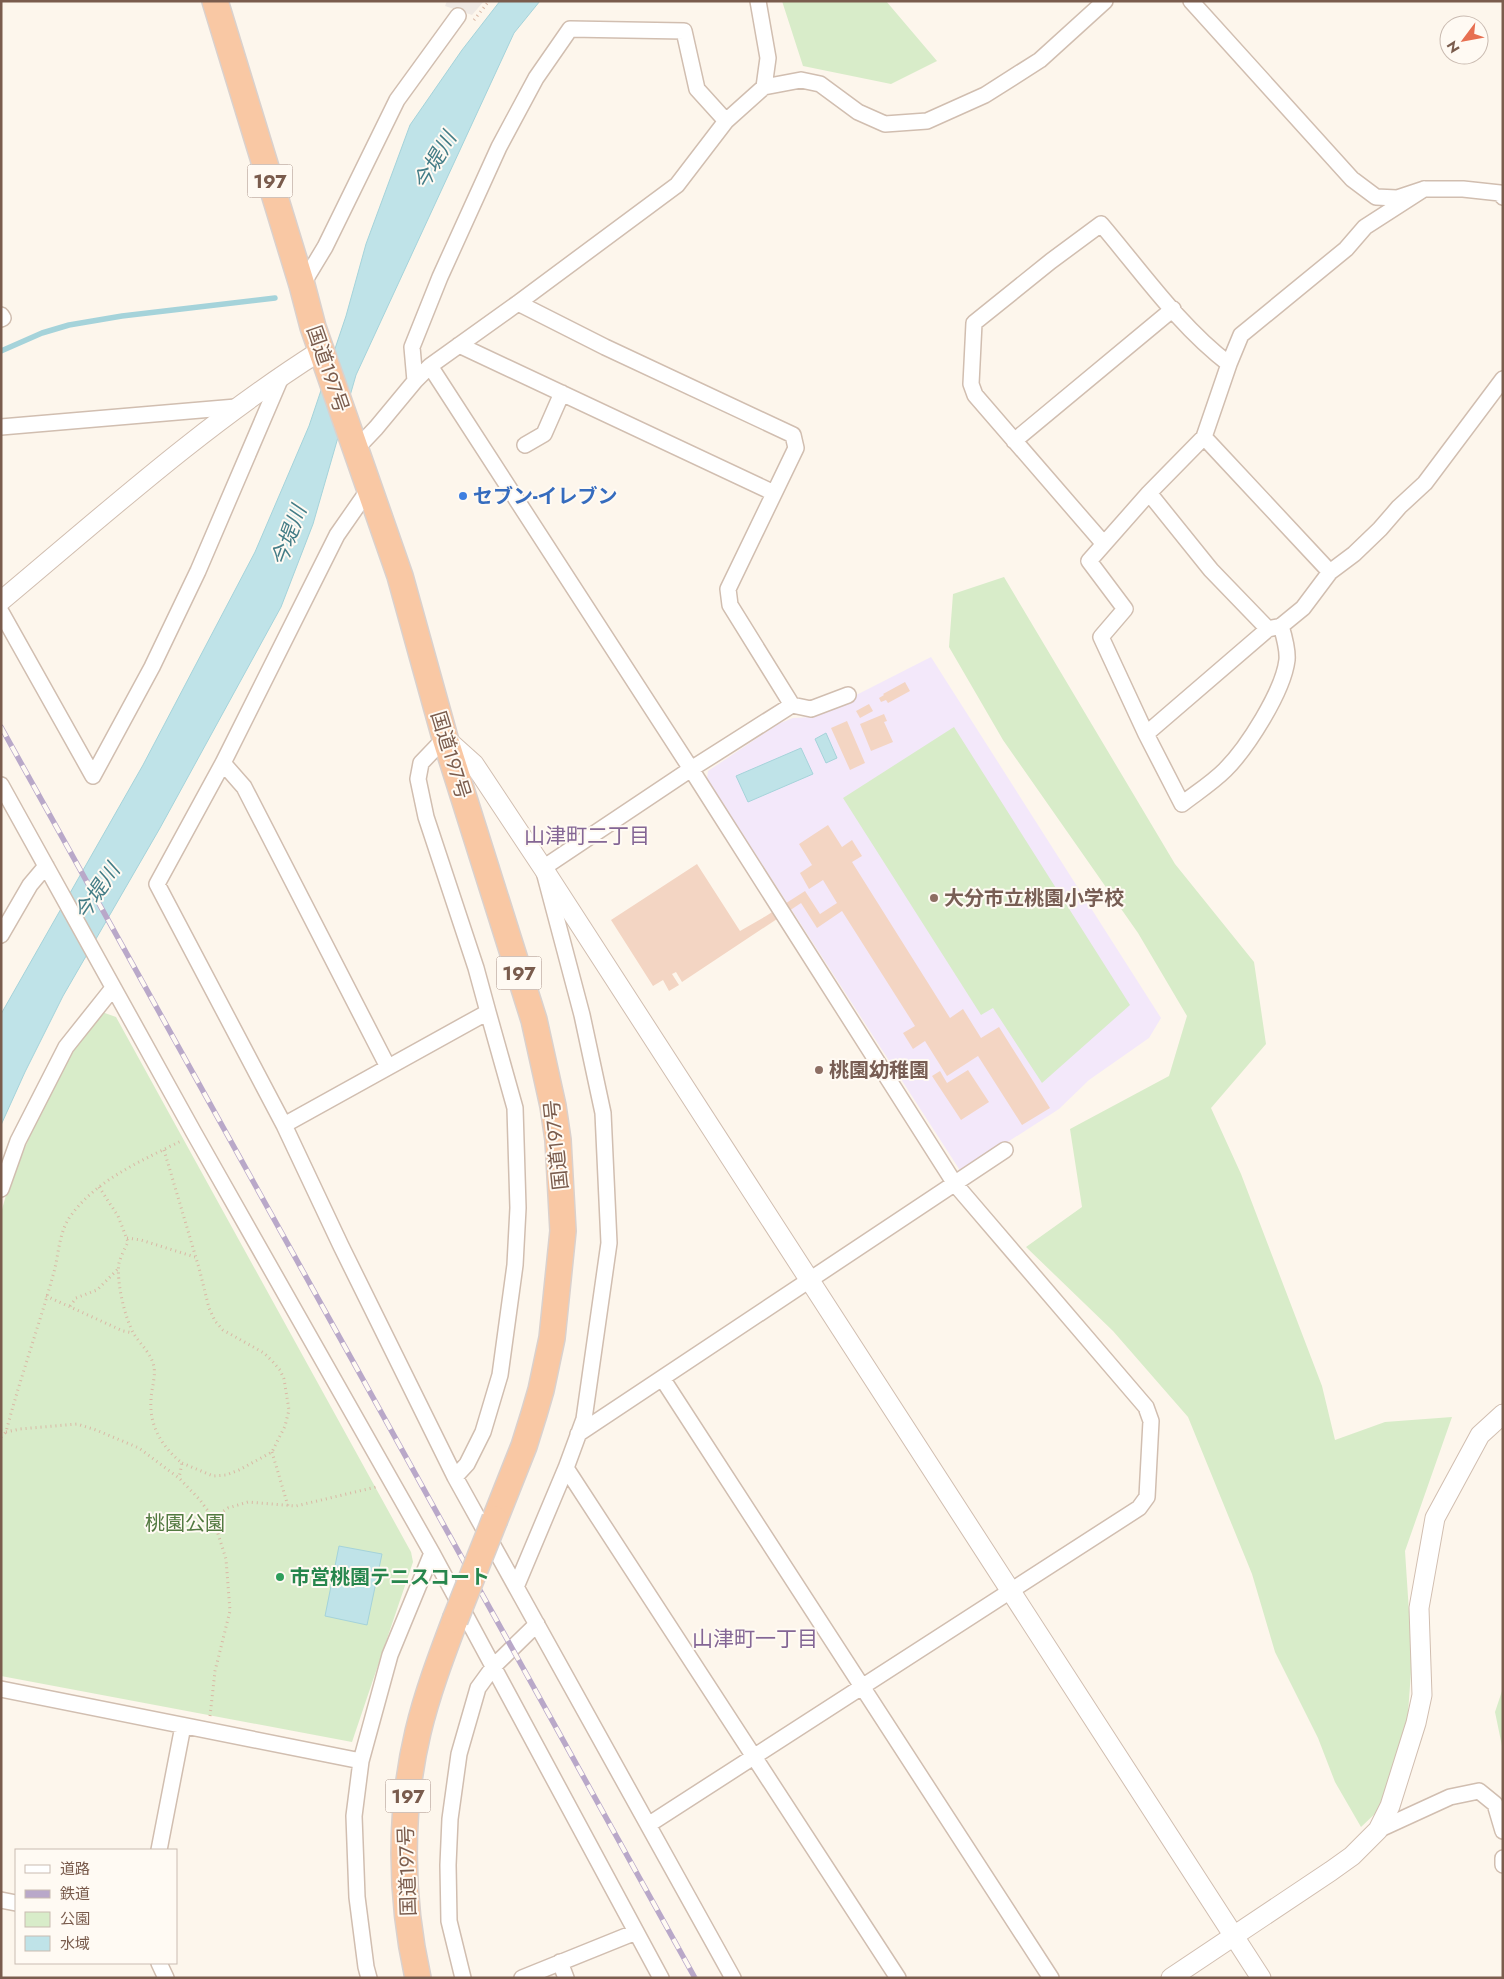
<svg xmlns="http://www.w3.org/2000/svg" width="1504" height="1979" viewBox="0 0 1504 1979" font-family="Jost,'Noto Sans JP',sans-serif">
<rect width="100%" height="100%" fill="#fdf6ec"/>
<path fill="#efe9e4" d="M447 1H484L472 15 445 6Z"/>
<path fill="#f3e8fa" d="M931 657 1161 1018 1149 1038 1089 1080 1059 1109 961 1172 707 779 708 771 778 724 793 718 813 717Z"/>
<path fill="#d8ecc9" d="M782 1H886L937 61 891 84 803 66Z
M1004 577 1175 864 1254 962 1266 1044 1211 1108 1241 1174 1322 1386 1335 1440 1385 1422 1452 1417 1405 1551 1412 1658 1406 1741 1380 1809 1361 1827 1335 1782 1318 1738 1275 1652 1252 1574 1188 1417 1113 1331 1026 1247 1082 1207 1070 1129 1169 1076 1187 1016 1138 933 1003 740 949 647 953 594Z
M954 727 1130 1005 1042 1083 993 1008 981 1015 843 798Z
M102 1012 116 1017 411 1552 413 1562 352 1742 1 1676V1213L8 1188 57 1072Z
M1503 1688V1751L1495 1712Z"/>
<path fill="#bfe3e8" stroke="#a5d3da" d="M500 1H540L514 33 356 375 313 524 281 607 160 828 63 996 25 1072 1 1125V1014L143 765 255 552 309 426 346 316 366 244 410 125 462 50Z
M826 733 837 758 826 763 815 739Z
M801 748 813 774 748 802 736 776Z
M339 1546 382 1554 367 1625 325 1616Z"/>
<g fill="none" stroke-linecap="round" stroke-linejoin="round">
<path stroke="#a5d3da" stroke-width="5.5" d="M1 351 42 333 69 325 122 316 275 298"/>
</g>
<path fill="#f3d5c3" d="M905 682 910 691 888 703 886 700 881 702 879 698 884 695 883 694Z
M869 704 873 711 860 718 856 711Z
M884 714 887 721 884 722 893 742 871 751 860 724Z
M847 721 865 763 850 770 831 728Z
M828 825 842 847 852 840 862 856 852 862 950 1018 963 1009 981 1038 999 1027 1050 1108 1022 1125 978 1056 947 1076 925 1041 913 1049 903 1033 915 1026 842 911 817 928 801 903 682 982 676 972 672 974 679 985 669 991 663 980 653 986 611 920 697 864 740 931 766 916 805 891 820 914 837 903 823 880 809 889 800 873 812 865 799 844Z
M968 1070 989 1102 961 1120 932 1076 940 1071 947 1083Z"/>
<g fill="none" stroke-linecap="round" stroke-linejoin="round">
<defs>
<path id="minor" d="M758 1 768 58 764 87
M1191 1 1352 179 1376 197 1397 198 1424 189H1463L1500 193 1503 197
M302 285 325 247 397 100 458 16
M518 303 605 347 793 435 796 448 728 589 730 605 792 705 811 709 848 695
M1 315 3 318 1 319
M459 345 774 493
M430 366 691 769 955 1184 1146 1407 1151 1421 1147 1497 1139 1508 648 1825
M415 381 412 347 440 277 499 147 536 78 570 29 684 31 697 89 726 121
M1 427 236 407
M1204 437 1330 572 1303 608 1281 626C1284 636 1288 649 1287 660 1283 692 1247 748 1225 770 1212 783 1196 793 1182 804L1146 734 1101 637 1125 609 1089 561 1149 493 1204 437 1229 364 1241 335 1346 249 1365 227 1424 189
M1014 441 1173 309
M525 445 544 434 562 393
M356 449 376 428 415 381 430 366 518 303 677 185 726 121 764 87 801 80 820 84 858 112 885 124 927 121 985 95 1040 60 1105 1
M369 489 337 535 223 763 157 884 284 1125 341 1246 455 1477 733 1978
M1149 493 1211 570 1268 629
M1104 544 975 395 971 384 974 323 1051 261 1101 224C1141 271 1180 327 1229 364
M1330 572 1354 554 1380 529 1399 507 1425 483 1503 379
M1 612 93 776
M1146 734 1268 629 1277 627
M445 738 421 763 418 779 426 817 476 968 488 1012
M223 763 244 787 388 1067
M93 776 152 667 198 571 282 375
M1 785 194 1133 432 1553 661 1978
M1 935 30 885 46 866
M284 1125 488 1012 515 1108 518 1208 515 1265 500 1375 483 1432 467 1464 455 1477
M1 1189 18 1141 66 1047 113 988
M662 1378 1051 1978
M578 1434 1005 1150
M566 1468 898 1978
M516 1587 566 1468 584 1419 609 1243 603 1113 582 1015 543 868 691 769 792 705
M1 1689 361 1761
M1378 1830 1450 1797 1479 1791 1495 1804 1503 1831
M159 1850 183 1726
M1503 1858V1865
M1 1900 16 1903
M560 1962 566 1978
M159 1963 166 1978
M369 1978 366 1967 357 1897 354 1816 361 1761 390 1655 432 1553
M463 1978 449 1921 448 1865 450 1819 459 1754 478 1688 494 1666 537 1624
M522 1978 636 1932"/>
<path id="tertiary" d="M1 601C105 514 206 423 320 351
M445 738 474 764 543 868 1261 1978
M1171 1978 1331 1871 1352 1856 1378 1830 1390 1806 1416 1723 1422 1695 1419 1608 1435 1518 1480 1435 1503 1414"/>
<path id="trunk" d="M215 1 302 285 313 327 400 576 445 738 534 1020 553 1106 558 1140 563 1231 552 1338 541 1390 534 1414 524 1446 495 1519
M418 1978C400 1898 399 1812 418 1732 427 1694 441 1657 455 1620"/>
</defs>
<use href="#minor" stroke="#d1beb0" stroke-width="18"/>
<use href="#tertiary" stroke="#d1beb0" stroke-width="21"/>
<use href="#trunk" stroke="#dad1cd" stroke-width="28"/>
<path stroke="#d9b8a5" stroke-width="3" stroke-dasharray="1 4" stroke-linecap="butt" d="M474 20 489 1
M164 1150 199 1268 209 1308 215 1321 223 1330 264 1353 273 1362 280 1370 284 1379 289 1410 285 1426 272 1452 239 1470 226 1475 213 1476 182 1463
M99 1187 118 1216 128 1242C125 1248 121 1256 119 1263 116 1281 125 1319 134 1334 140 1344 149 1351 153 1363 157 1375 151 1388 151 1401 149 1426 163 1448 182 1463L179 1478
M127 1238 141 1240 195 1257
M46 1296 123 1331 133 1333
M70 1306 76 1298 97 1290 119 1268
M1 1431 6 1432 20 1429 77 1424 96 1430 139 1448 179 1478 200 1500 213 1518
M1 1437 6 1432C20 1378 39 1326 54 1272 59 1253 59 1230 72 1214 98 1179 143 1160 181 1141
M272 1452 288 1506
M210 1716 215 1671 230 1611 226 1559 213 1518 228 1508 248 1502 296 1506 376 1487"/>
<use href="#minor" stroke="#fff" stroke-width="15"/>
<use href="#tertiary" stroke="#fff" stroke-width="19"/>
<use href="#trunk" stroke="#f9c8a4" stroke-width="25"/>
<defs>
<path id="rail" d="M1 727 695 1978"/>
</defs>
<use href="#rail" stroke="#b9a8c9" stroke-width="5.5"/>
<use href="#rail" stroke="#fffaf3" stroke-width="4" stroke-dasharray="11" stroke-linecap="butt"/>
<defs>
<path id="trunk-bridge" d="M455 1620 495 1519"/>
</defs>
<use href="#trunk-bridge" stroke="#dad1cd" stroke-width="28" stroke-linecap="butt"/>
<use href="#trunk-bridge" stroke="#f9c8a4" stroke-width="25"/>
</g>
<circle fill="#3f7fe0" stroke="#fffaf3" stroke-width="2" cx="463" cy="496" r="5"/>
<g fill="#8d6e63" stroke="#fffaf3" stroke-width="2">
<circle cx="934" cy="898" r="5"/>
<circle cx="819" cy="1070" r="5"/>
</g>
<circle fill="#2e9e5b" stroke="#fffaf3" stroke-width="2" cx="280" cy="1577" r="5"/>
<g text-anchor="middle" stroke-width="4" stroke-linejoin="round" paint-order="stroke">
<g fill="#fffaf3" stroke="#a28b7f" stroke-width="1">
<rect x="247.5" y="164.5" width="45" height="33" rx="4"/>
<rect x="496.5" y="956.5" width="45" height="33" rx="4"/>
<rect x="385.5" y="1779.5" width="45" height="33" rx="4"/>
</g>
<g font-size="19" font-weight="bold" fill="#7a5c4d">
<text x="270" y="188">197</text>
<text x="519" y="980">197</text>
<text x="408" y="1803">197</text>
</g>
<g font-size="20" fill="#7a5c4d" stroke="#fffaf3">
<text transform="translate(328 369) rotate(71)" y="7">国道197号</text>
<text transform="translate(451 755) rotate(73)" y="7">国道197号</text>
<text transform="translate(556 1145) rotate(-96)" y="7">国道197号</text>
<text transform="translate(407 1871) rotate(-92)" y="7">国道197号</text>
</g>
<g font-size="20" font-weight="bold" fill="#366cbe" stroke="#fffaf3" text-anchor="start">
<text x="473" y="503">セブン-イレブン</text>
</g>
<g font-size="20" font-weight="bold" fill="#785e54" stroke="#fffaf3" text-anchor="start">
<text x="944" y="905">大分市立桃園小学校</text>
<text x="829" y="1077">桃園幼稚園</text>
</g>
<g font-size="20" fill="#537a41" stroke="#fffaf3">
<text x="185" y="1530">桃園公園</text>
</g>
<g font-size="20" font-weight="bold" fill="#27864d" stroke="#fffaf3" text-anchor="start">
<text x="290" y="1584">市営桃園テニスコート</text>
</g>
<g font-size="21" font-style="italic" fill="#437c86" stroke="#fffaf3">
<text transform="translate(435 161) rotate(-60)" y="7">今堤川</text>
<text transform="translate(289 536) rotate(-70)" y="7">今堤川</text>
<text transform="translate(97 892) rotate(-56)" y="7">今堤川</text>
</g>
<g font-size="21" fill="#846695" stroke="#fffaf3">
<text x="587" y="843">山津町二丁目</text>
<text x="755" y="1646">山津町一丁目</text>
</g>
</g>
<rect width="1504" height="1979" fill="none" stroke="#7a5c4d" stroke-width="5"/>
<rect x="15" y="1849" width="162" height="115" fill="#fffaf3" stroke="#cabbb1"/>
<rect x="25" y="1865" width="25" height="8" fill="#ffffff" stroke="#cabbb1"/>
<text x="60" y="1874" font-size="15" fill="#7a5c4d">道路</text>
<rect x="25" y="1890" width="25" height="8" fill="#b9a8c9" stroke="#cabbb1"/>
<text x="60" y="1899" font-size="15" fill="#7a5c4d">鉄道</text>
<rect x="25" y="1912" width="25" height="15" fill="#d8ecc9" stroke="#cabbb1"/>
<text x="60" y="1924" font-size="15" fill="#7a5c4d">公園</text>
<rect x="25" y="1936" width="25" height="15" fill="#bfe3e8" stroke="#cabbb1"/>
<text x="60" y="1949" font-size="15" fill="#7a5c4d">水域</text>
<g transform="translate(1464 40) rotate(238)"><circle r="24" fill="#fffaf3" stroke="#cabbb1"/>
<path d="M0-4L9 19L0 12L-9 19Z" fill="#e76f51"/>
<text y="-8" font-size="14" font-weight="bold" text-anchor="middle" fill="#7a5c4d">N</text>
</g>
</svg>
